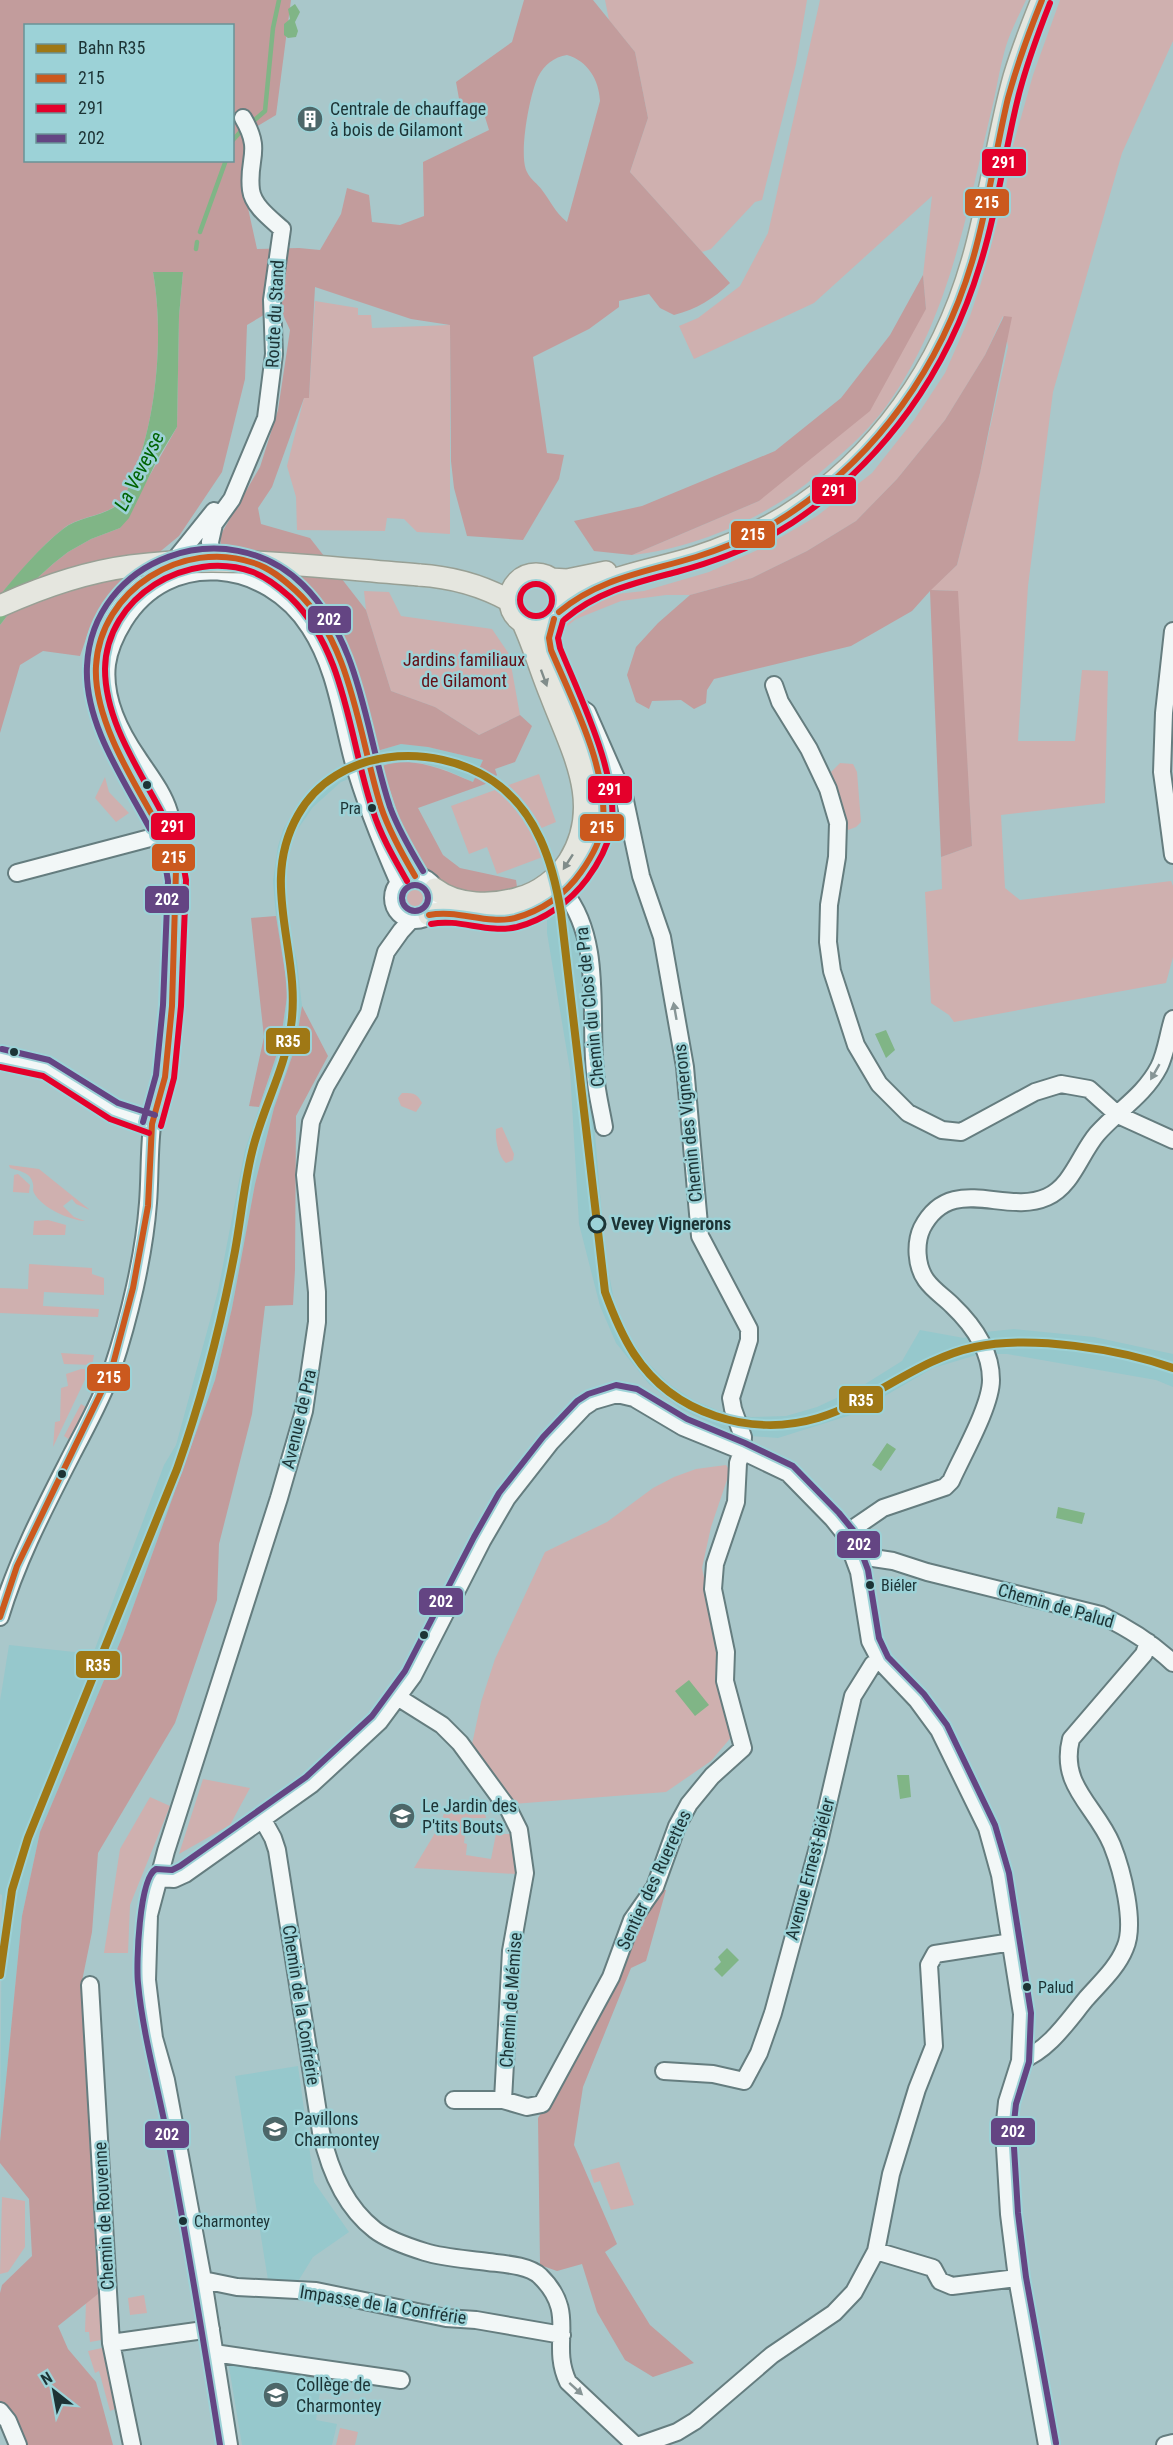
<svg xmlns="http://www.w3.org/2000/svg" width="1173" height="2445" viewBox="0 0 1173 2445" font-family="'Roboto Condensed',sans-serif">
<rect width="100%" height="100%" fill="#a9c7ca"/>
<path fill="#96c8cc" d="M401 744 428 747 483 760 473 782 446 770 418 762 386 764 341 782 313 807 291 839 283 862 281 891 297 962 302 1006 295 1048 274 1108 255 1184 232 1308 215 1380 123 1635 40 1832 22 1916 0 2142 2 1895 0 1894V1701L9 1645 93 1654 164 1465 176 1445 218 1291 245 1150 280 1045 288 990 276 916 273 881 278 846 283 830 298 804 327 775 377 751Z
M568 909 582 946 590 1074 605 1253 615 1305 628 1334 647 1362 669 1384 693 1400 717 1410 751 1417 786 1416 817 1407 862 1386 902 1361 920 1330 964 1338 976 1333 1014 1329 1094 1337 1173 1354V1387L1156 1380 1007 1354H980L933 1368 854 1414 778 1438 736 1435 681 1409 649 1384 616 1343 600 1306 579 1224 570 1070 547 933V917Z
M298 2066 314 2182 349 2232 313 2257 297 2283 268 2280 235 2076Z
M227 2355 323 2369 316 2420 337 2424 332 2445H242Z"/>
<path fill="#cfb0af" d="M605 0H807L796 64 762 200 755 202 711 249 702 252 630 172 648 118 635 52 609 20Z
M820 0H1026C1019 15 1011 30 1006 46 1000 66 997 87 992 108 967 211 949 321 885 408 866 433 841 455 817 475 768 517 696 548 632 555L759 501 926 309 923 275 932 196 814 303 694 359 679 326 698 318 740 286 768 233Z
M1060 0H1173V41L1122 153 1053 392 1028 586 1018 741H1075L1082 670 1108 671 1105 803 1001 815 1005 888 1020 900 1171 881 1173 886V957L1166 983 954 1022 949 1015 931 1003 925 892 942 889 941 857 972 846 957 591 930 590 957 565 980 473 1008 347 1003 316 985 355 945 420 897 479 856 521 807 551 752 578 690 595H666L621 601 576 619 561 631 573 611 588 603 617 594 644 591 709 572 766 546 817 516 872 473 914 420 945 373 970 316 981 283 1005 194 1013 146 1033 75Z
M315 301 358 308V315H371L372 328 450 325V534L417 532 404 519 387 518 385 531 297 530 296 497 287 466 304 398H309Z
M364 591 389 592 401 616 492 629 509 654 520 715 479 735 435 707 391 691 366 610Z
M840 763 853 764 857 772 861 822 856 827 848 830 843 824 840 796 831 772Z
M539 774 556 822 539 829 548 855 497 874 487 847 469 854 451 806Z
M105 777 109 792 129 813 116 822 95 798Z
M404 897a12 12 0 1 1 24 0a12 12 0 1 1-24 0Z
M402 1093C413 1093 417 1093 422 1103L416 1112 401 1106 398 1098Z
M502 1127 514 1154 513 1160 506 1163C498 1156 495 1139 496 1129Z
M9 1165 39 1169 90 1210 76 1204 72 1199 63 1206 74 1217 85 1221C69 1220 42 1208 34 1193 32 1188 34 1189 33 1184 31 1172 19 1171 10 1168Z
M18 1174 30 1185 29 1193 13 1192 14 1175Z
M48 1220 66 1225 65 1235H33L34 1221Z
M29 1264 92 1268V1274L104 1278V1295L44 1292 43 1306 99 1309 98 1317 0 1313V1288L28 1289Z
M61 1353 94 1355 92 1365 64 1364Z
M81 1369H90L53 1447 55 1422 60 1421 61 1388 68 1386 66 1374Z
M81 1404 86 1407 70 1440 64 1436Z
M726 1465 730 1471 711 1527 702 1568 716 1635 719 1675 733 1735 711 1761 666 1792 513 1804 471 1749 481 1702 495 1659 545 1552 607 1522 653 1488 674 1477 696 1469Z
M203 1779 250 1788 230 1825 179 1854Z
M150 1797 170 1806 130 1905 128 1953H104L120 1849Z
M446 1809 485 1814 486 1818H467L464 1843 467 1844 466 1855 491 1859 496 1834H513L517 1856 516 1874 414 1868 438 1828Z
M619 2162 634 2205 611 2210 600 2181 594 2183 590 2170Z
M2 2197 25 2201V2247L8 2272 0 2274Z
M105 2278 107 2339 90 2342 89 2332H85L86 2302 98 2294V2279Z
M144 2295 147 2313 130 2315 128 2298Z
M107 2347 121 2414H116L115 2409 110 2411 99 2371 95 2373 88 2351Z
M340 2428 358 2432 355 2445H336Z"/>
<path fill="#c29c9c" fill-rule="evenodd" d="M0 0H291L276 115 256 127 246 199 257 249 299 248 320 250 341 214 347 188 369 195 372 222 400 225 424 216 423 162 489 130 485 117 461 110 456 82 512 42 524 0H593L635 52 648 118 630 172 730 283C713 299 697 309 674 315L660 308 649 294 619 301V307L589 329 533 357 547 453 564 455 559 479 523 540 467 536 454 488 451 461 450 325 411 319 315 287 309 398H304L272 487 258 508 261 524 310 538 366 610 391 691 435 707 479 735 520 715 532 726 515 762 495 769 497 775 491 782 418 808 443 855 460 868 516 880 517 887 491 898 448 886 412 856 382 766C413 755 445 770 473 782L483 760 428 747 401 744 377 751C369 722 363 685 351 658 343 637 320 599 303 585 283 567 253 569 230 558 222 554 219 542 221 534L260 467 278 410 290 330 279 306 247 325 245 379 222 472 179 536 128 578 109 598 89 630 80 656 43 651 20 665 0 733V625L34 581 54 563 68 552 91 539 120 528 177 427 179 316 183 272H153C164 334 157 420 132 478 129 486 126 496 120 502 108 516 78 516 63 529 40 547 19 573 0 595ZM26 26H232V160H26ZM567 55C588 61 599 80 600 101L567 222C554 211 552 203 542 190 538 184 530 179 527 172 518 155 530 93 538 77 544 65 554 57 567 55Z
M923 275 926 309 870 411 759 501 632 555 594 551 574 521 642 506 775 451 841 398 890 335Z
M1004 316 1012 317 980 473 957 565 931 590 958 591 972 846 941 857 930 591 912 611 851 646 714 679 707 690 706 703 694 709 681 700 652 701 649 709 636 702 627 675 636 647 658 623 690 595 752 578 807 551 856 521 897 479 945 420 985 355Z
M276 916 288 990 280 1045 259 1107 249 1106 264 1037 251 918Z
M302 1006 328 1056 296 1116 295 1270 293 1305 265 1306 252 1414 219 1544 217 1600 175 1723 98 1853 92 1932 81 1986 98 2294 58 2326 68 2349 96 2382 113 2445H18L0 2411V2293L2 2285 32 2256 29 2199 0 2163V2142L22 1916 40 1832 123 1635 215 1380 232 1308 255 1184 274 1108 295 1048Z
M657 1889 666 1890 646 1961 631 1968 583 2087 574 2145 617 2244 605 2252 650 2325 694 2363 653 2377 625 2360 597 2312 582 2264 557 2271 540 2265 538 2118 581 2048 634 1924Z"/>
<path fill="#80b586" d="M295 4 300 12 295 22 298 31 296 37 288 38 284 35V24L290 19 288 9Z
M153 272H183L179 316 177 427 158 458 129 518 120 528 91 539 68 552 54 563 34 581 0 625V595C19 572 40 547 63 529 79 516 109 516 120 502 126 496 129 486 132 478 157 420 164 334 153 272Z
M886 1030 895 1050 886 1058 875 1034Z
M887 1443 896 1449 881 1471 872 1465Z
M1058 1507 1085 1513 1082 1524 1056 1518Z
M689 1680 709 1705 695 1716 675 1691Z
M897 1775H909L911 1797 900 1799Z
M727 1948 739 1960 722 1977 714 1969 721 1962 718 1957Z"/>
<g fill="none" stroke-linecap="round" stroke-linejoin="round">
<path stroke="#80b586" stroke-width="4.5" d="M250 124 265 111 273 28 279 0
M232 141 243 129
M200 232 226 160
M196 249 197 242"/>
<defs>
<path id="minor" d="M212 557 210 542 214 524 232 499 266 418 274 354 272 300 282 229C271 219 253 206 251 190 247 158 263 152 243 118
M173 562 214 511
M255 563C267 567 276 575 286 582 353 635 357 731 381 806 389 831 402 854 415 876
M1173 631 1164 713 1162 772 1173 855
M774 685 780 702 809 749 828 789 838 823 837 857 829 905 828 942 832 971 856 1045 879 1084 908 1113 942 1130 961 1132 1035 1092 1061 1084 1089 1089 1118 1115 1173 1140
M169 833 158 825 106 725C77 654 106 598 171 564
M17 873 169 833
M393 898a22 22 0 1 1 44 0a22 22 0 1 1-44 0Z
M564 892C603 940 589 1015 595 1072 596 1091 601 1109 604 1127
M0 1058 46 1068 114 1111 152 1124
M845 1534 883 1508 945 1487 951 1481C962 1456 991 1406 991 1380 991 1351 973 1325 952 1305 944 1297 933 1290 926 1280 916 1266 915 1243 922 1228 951 1172 1005 1216 1047 1197 1072 1186 1080 1154 1097 1134 1117 1111 1144 1096 1159 1067 1166 1053 1168 1035 1173 1019
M853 1555 893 1561 927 1572 1101 1615C1128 1628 1151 1642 1173 1663
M0 1617C17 1560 45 1507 72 1454 86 1427 102 1399 112 1370 129 1319 144 1256 148 1203 150 1178 149 1151 152 1126 154 1108 163 1092 166 1074 171 1030 172 986 174 942 175 919 178 895 177 872 176 860 171 847 169 834 168 827 171 820 169 812 163 792 149 775 138 758 120 732 103 697 107 664 109 649 116 634 124 621 169 548 267 560 310 628 336 668 341 715 353 760 365 803 381 842 399 883
M399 1698 442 1725 460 1743 509 1810 519 1830 525 1873 511 1951 503 2100
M263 1820 273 1838 277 1850 321 2132C329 2168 344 2206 375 2230 388 2240 409 2247 425 2252 444 2258 467 2259 488 2262 503 2264 528 2265 540 2276 579 2314 549 2342 568 2382L635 2445
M158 1878 174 1879 185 1874 312 1784 379 1722 413 1676 482 1541 507 1498 550 1443 584 1407 593 1401 617 1394 634 1398 683 1427 742 1451 788 1473 833 1519 845 1534 859 1572 870 1641 881 1662 917 1700 939 1730 987 1828 1000 1875 1022 2014 1020 2061 1007 2102 1004 2131 1009 2214 1017 2278 1047 2445
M90 1985 111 2343 132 2445
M1020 2061C1049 2050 1067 2022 1086 1999 1100 1983 1117 1968 1125 1948 1136 1924 1122 1870 1112 1845 1096 1806 1059 1786 1071 1739L1144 1654 1148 1642
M664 2071 713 2074 744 2081 759 2053 773 2013 817 1851 853 1696 873 1664 881 1662
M454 2100H503L527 2107 542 2104 611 1977 632 1920 655 1887 677 1826 689 1804 712 1776 743 1748 725 1681 726 1652 713 1589 715 1564 736 1502 738 1463 742 1451 743 1437 733 1409 731 1398 749 1340V1329L700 1236 685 1067 662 937 641 876 624 796 587 712 578 706
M876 2251 933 2268 940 2281 952 2286 1017 2278
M203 2280 237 2287 316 2291 446 2318 476 2320 562 2335
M111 2343 211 2329
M214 2353 401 2380
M0 2411 8 2421 18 2445
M229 2445 203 2280 166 2080 154 2038 147 1980 149 1915 166 1851 279 1498 304 1411 317 1322V1292L305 1175 311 1122 326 1086 369 1013 386 952 401 931 412 919
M640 2445 677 2432 695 2421 772 2355 834 2313 854 2292 876 2251 891 2174 917 2089 934 2046 929 1965 935 1954 1012 1942
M1165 2445 1173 2443"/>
<path id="major" d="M510 600a26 26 0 1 1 52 0a26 26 0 1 1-52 0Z
M419 575C451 577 481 585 510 601
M550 579 567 580 606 572
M559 612C594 576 650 572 696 557 727 547 758 533 786 516 879 458 942 366 972 262 990 201 997 138 1014 77 1022 50 1032 25 1042 0
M435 889C457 906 493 906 519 898 539 893 558 878 569 861 604 805 572 751 551 696 541 672 534 647 523 623
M429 915C454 907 484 926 514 918 543 910 567 894 583 869 592 856 601 840 603 823 609 779 568 693 551 650L549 638 554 619"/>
</defs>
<use href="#minor" stroke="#657d7f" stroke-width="20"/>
<use href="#major" stroke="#98a095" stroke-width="24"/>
<use href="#minor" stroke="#f2f7f7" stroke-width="16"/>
<use href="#major" stroke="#e5e6df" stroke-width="21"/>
<defs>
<path id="major-bridge" d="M0 606C42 587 85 572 131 566 222 553 327 568 419 575"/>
</defs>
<use href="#major-bridge" stroke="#98a095" stroke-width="24" stroke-linecap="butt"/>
<use href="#major-bridge" stroke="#e5e6df" stroke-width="21"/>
<defs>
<path id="bus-1" d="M559 612C599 578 647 572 696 557 727 547 759 534 786 516 878 456 941 366 972 262 988 208 995 153 1008 98 1017 65 1029 32 1042 0
M429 915C458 909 486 925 515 918 541 911 565 895 581 872 591 858 601 841 603 823 608 768 572 700 551 650L549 638 554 619
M0 1617 17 1566 111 1372 133 1288 148 1206 152 1124 165 1077 172 1006 176 870 169 833 158 825C133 781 93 718 96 666 100 590 183 538 254 563 270 568 283 579 295 590 352 641 359 738 381 807 389 831 402 854 415 876"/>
<path id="bus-2" d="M520 600a16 16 0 1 1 32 0a16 16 0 1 1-32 0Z
M565 619C599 590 639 582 680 571 719 560 759 545 792 523 885 461 948 371 980 265 997 212 1004 156 1017 102 1025 68 1037 36 1050 3
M431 924C460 918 487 934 517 927 544 920 570 902 587 879 598 864 607 848 611 830 621 779 579 695 560 648L558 638 563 621
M0 1067 43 1076 110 1119 149 1133
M161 1126 174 1078 181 1006 186 880 177 830 165 819C141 772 105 723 105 669 106 597 187 548 253 572 266 577 280 588 290 597 347 652 349 741 373 811 381 836 394 858 407 881"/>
<path id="bus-3" d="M402 898a13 13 0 1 1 26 0a13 13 0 1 1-26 0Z
M2 1049 49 1060 118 1103 155 1115
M143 1122 156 1075 163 1005 168 881 161 838 150 829C124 780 84 723 87 666 92 558 227 510 303 585 362 643 365 732 390 807 398 829 411 851 423 871
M220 2445C204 2343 187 2241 168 2140 158 2087 143 2036 138 1983 136 1964 139 1878 156 1869L172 1870 180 1866 306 1777 372 1716 405 1671 474 1537 499 1493 543 1437 577 1401 588 1394 616 1385 637 1389 687 1419 745 1443 793 1466 839 1513 853 1530 868 1570 879 1638 888 1657 924 1694 947 1725 995 1825 1009 1873 1031 2013 1029 2062 1016 2104 1013 2131 1018 2213 1026 2277 1056 2443"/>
</defs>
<use href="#bus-1" stroke="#9cd2d7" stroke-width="10"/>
<use href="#bus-2" stroke="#9cd2d7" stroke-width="10"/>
<use href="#bus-3" stroke="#9cd2d7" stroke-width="10"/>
<use href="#bus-1" stroke="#cb591e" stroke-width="6"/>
<use href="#bus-2" stroke="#e4002b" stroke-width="6"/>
<use href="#bus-3" stroke="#644583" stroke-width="6"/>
<defs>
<path id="rail-1" d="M0 1975 12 1890 28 1838 177 1469C202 1398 221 1325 235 1251 241 1218 244 1184 252 1152 262 1109 285 1070 291 1026 302 953 258 885 298 815 336 747 433 741 493 781 537 811 553 863 561 913L605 1292C613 1314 621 1334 634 1354 673 1414 751 1438 818 1418 874 1401 918 1359 975 1347 1031 1335 1119 1349 1173 1368"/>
</defs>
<use href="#rail-1" stroke="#9cd2d7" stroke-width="12"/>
<use href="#rail-1" stroke="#9f7815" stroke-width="8"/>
</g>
<defs><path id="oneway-solid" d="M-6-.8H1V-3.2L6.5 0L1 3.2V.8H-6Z" transform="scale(1.5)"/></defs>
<g fill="#808c8a">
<use href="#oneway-solid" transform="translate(544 678) rotate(70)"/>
<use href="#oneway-solid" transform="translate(568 862) rotate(123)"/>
</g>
<g fill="#879596">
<use href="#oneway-solid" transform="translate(675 1011) rotate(-100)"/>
<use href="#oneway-solid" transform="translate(1155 1072) rotate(120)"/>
<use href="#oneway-solid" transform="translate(576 2389) rotate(42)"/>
</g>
<defs>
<symbol id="building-disc" viewBox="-11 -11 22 22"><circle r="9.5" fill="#4d6769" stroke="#9cd2d7"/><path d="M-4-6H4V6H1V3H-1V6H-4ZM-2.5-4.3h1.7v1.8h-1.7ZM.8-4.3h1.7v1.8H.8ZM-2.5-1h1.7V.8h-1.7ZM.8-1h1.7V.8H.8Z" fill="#fff"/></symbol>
<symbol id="school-disc" viewBox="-11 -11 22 22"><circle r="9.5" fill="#4d6769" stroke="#9cd2d7"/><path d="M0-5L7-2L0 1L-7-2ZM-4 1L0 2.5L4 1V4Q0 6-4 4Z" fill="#fff"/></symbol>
</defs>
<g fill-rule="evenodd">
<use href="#building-disc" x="295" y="104" width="30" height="30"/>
<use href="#school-disc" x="387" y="1801" width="30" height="30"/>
<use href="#school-disc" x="260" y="2114" width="30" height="30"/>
<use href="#school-disc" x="261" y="2380" width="30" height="30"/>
</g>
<g fill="#1c3335" stroke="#9cd2d7" stroke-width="2">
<circle cx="147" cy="785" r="5"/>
<circle cx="372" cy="808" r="5"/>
<circle cx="14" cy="1052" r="5"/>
<circle cx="62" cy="1474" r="5"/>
<circle cx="870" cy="1585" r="5"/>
<circle cx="424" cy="1635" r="5"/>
<circle cx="1027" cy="1987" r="5"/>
<circle cx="183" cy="2221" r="5"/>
</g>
<circle fill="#9cd2d7" stroke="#1c3335" stroke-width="3" cx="597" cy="1224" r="8"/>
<g text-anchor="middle" stroke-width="5" stroke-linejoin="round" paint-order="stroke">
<g font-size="16" fill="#1c3335" stroke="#9cd2d7" text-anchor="start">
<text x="361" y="814" text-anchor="end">Pra</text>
<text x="881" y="1591">Biéler</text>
<text x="1038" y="1993">Palud</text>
<text x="194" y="2227">Charmontey</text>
</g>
<g font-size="18" fill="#1c3335" stroke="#9cd2d7" text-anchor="start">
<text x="330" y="115">Centrale de chauffage<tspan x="330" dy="21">à bois de Gilamont</tspan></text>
<text x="422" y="1812">Le Jardin des<tspan x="422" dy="21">P'tits Bouts</tspan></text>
<text x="294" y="2125">Pavillons<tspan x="294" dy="21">Charmontey</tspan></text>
<text x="296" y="2391">Collège de<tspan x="296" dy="21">Charmontey</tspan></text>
</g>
<g font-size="18" fill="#1c3335" stroke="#9cd2d7">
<text transform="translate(275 314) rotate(-87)" y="6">Route du Stand</text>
<text transform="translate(590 1007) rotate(-96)" y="6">Chemin du Clos de Pra</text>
<text transform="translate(688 1123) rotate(-96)" y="6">Chemin des Vignerons</text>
<text transform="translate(299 1419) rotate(-77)" y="6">Avenue de Pra</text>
<text transform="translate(1056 1606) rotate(16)" y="6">Chemin de Palud</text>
<text transform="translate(810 1869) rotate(-75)" y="6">Avenue Ernest-Biéler</text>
<text transform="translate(654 1880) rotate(-65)" y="6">Sentier des Ruerettes</text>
<text transform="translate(511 2000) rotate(-86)" y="6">Chemin de Mémise</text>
<text transform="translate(301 2005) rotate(81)" y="6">Chemin de la Confrérie</text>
<text transform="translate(104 2216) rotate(-93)" y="6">Chemin de Rouvenne</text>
<text transform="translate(383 2305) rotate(9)" y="6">Impasse de la Confrérie</text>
</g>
<g font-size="18" fill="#640f16" stroke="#9cd2d7">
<text x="464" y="666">Jardins familiaux<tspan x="464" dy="21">de Gilamont</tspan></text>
</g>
<g font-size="18" font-weight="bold" fill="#1c3335" stroke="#9cd2d7" text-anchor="start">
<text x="611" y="1230">Vevey Vignerons</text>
</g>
<g font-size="20" font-style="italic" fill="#006302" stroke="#9cd2d7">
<text transform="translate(139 471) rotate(-63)" y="7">La Veveyse</text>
</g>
</g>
<g stroke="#9cd2d7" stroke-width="2">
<rect x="981" y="148" width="46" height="29" rx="6" fill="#e4002b"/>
<rect x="964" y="188" width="46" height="29" rx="6" fill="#cb591e"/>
<rect x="811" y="476" width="46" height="29" rx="6" fill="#e4002b"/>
<rect x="730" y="520" width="46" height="29" rx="6" fill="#cb591e"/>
<rect x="307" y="605" width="45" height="29" rx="6" fill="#644583"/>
<rect x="587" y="775" width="46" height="29" rx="6" fill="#e4002b"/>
<rect x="150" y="812" width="46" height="29" rx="6" fill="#e4002b"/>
<rect x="579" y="813" width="46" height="29" rx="6" fill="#cb591e"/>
<rect x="151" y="843" width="45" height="29" rx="6" fill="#cb591e"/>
<rect x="144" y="885" width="46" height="29" rx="6" fill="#644583"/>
<rect x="265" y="1027" width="46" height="28" rx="6" fill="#9f7815"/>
<rect x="86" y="1363" width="45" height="29" rx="6" fill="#cb591e"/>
<rect x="838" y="1385" width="46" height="29" rx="6" fill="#9f7815"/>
<rect x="836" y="1530" width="45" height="29" rx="6" fill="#644583"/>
<rect x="418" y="1587" width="46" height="29" rx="6" fill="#644583"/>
<rect x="75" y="1650" width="46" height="29" rx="6" fill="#9f7815"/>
<rect x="990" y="2117" width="46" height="29" rx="6" fill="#644583"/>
<rect x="144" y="2120" width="46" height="29" rx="6" fill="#644583"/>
</g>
<g font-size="16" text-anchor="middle" font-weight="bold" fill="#fff">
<text x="1004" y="168">291</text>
<text x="987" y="208">215</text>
<text x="834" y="496">291</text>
<text x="753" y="540">215</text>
<text x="329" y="625">202</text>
<text x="610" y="795">291</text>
<text x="173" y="832">291</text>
<text x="602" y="833">215</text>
<text x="174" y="863">215</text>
<text x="167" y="905">202</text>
<text x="288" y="1047">R35</text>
<text x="109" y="1383">215</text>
<text x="861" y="1406">R35</text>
<text x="859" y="1550">202</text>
<text x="441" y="1607">202</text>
<text x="98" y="1671">R35</text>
<text x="1013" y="2137">202</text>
<text x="167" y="2140">202</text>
</g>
<rect x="24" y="24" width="210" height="138" fill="#9cd2d7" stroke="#699296" stroke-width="1.5"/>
<rect x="36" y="44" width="30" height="9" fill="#9f7815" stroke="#699296" stroke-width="1.5"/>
<text x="78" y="54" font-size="18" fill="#1c3335">Bahn R35</text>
<rect x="36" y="74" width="30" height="9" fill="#cb591e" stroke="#699296" stroke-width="1.5"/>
<text x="78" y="84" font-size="18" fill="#1c3335">215</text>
<rect x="36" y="104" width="30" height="9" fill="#e4002b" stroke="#699296" stroke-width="1.5"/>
<text x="78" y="114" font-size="18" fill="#1c3335">291</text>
<rect x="36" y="134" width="30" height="9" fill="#644583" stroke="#699296" stroke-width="1.5"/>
<text x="78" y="144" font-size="18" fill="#1c3335">202</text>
<g transform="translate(54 2391) rotate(329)" stroke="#9cd2d7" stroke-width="4.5" paint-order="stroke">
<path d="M0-4.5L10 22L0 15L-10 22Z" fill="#1c3335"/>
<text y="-9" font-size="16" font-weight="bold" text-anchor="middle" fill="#1c3335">N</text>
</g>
</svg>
